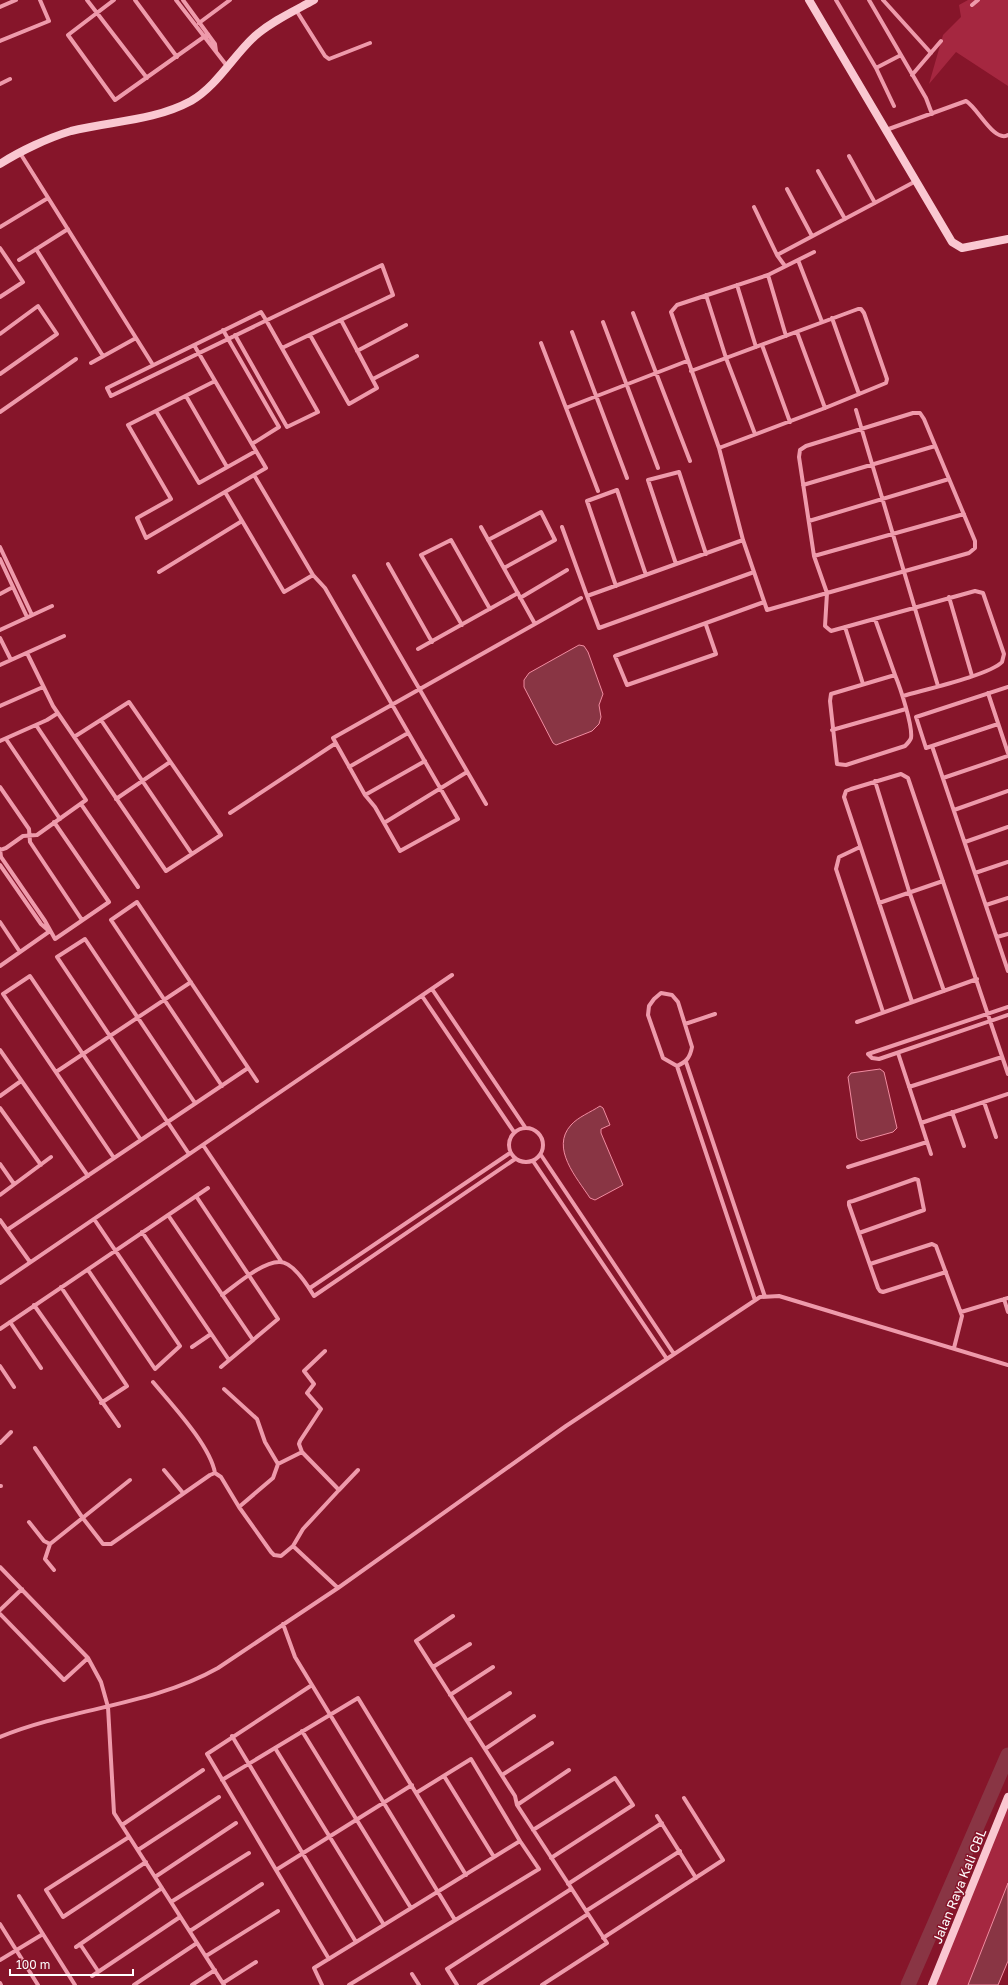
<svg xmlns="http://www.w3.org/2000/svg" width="1008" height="1985" viewBox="0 0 1008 1985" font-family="'Golos Text',sans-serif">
<rect width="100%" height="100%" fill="#86152a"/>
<path fill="#a52740" d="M968 0H1008V86L956 52 929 84 943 35 961 17 959 5Z
M1008 1797V1884L968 1985H931Z"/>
<path fill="#893544" stroke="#f18ca1" d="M579 645 584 646 588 652 603 694 599 705 601 717 599 724 592 731 556 745 553 743 524 687V680L529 673Z
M880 1069 884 1072 897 1128 893 1132 861 1141 857 1138 848 1077 851 1073Z
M600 1106 603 1108 610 1125 601 1129V1133L623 1185 595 1200 590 1198C577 1178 550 1148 571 1125 578 1117 591 1112 600 1106Z
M1008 1883V1961L998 1985H968Z"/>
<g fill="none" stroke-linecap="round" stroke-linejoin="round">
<path stroke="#893544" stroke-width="15" d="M908 1985 1008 1755"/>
<path stroke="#ee9aab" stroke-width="4" d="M87 0 147 78
M114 0 68 35 115 100 208 34
M135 0 177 57
M176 0 227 66
M183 0 215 44 216 51
M836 0 876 68 894 106
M869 0 926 98 932 114
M883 0 931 53
M972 5 978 0
M0 7 16 0
M296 10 325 56 329 59 370 43
M199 23 230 0
M0 41 49 21 40 0
M876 68 901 55
M912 75 941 41
M0 84 10 79
M886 130 966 101C978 108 994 143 1008 135
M20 153 153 365
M849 156 875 203
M818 171 845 219
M787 189 812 236
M754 207 777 255 785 266
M0 227 48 198
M0 248 23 282 0 297
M36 249 103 356
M814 252 768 275 677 305 671 312 719 448 743 540 767 610 827 593 825 626 831 631 975 591 983 593 1004 654 1002 662C990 675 923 690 903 696
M777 255 916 181
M19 260 68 229
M798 260 822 322
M768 275 786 336
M737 285 756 347
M706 295 726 358 755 434
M633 313 690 461
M832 318 859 394
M603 322 658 468
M223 330 279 427 252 444
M572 332 627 478
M797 332 825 408
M0 334 38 306 57 334 0 374
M235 335 287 427 318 412 266 320 261 312 107 388 111 396C201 352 291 308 382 265L393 295 282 348
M310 335 349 404 377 388 341 320
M541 343 598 491
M194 345 266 468 146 538 137 518 171 499 128 425 215 381
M762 345 790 422
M357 351 406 325
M91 363 136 338
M691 371 858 309H861L864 313 887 379 886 383 825 408 719 448
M373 379 417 356
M186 396 227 467
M566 408 687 361
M856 410 938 686
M156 411 199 483 256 451
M0 412 76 359
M913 413H920L924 419 975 541V548L969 553 827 593 814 556 799 457 800 450 806 446Z
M254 475 313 575 325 588C369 665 413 742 458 819L400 851 375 807 365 795 333 738 581 598
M803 485 935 446
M225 492 284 592 313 575
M809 521 949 479
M481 527 535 624
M562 527 587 596
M488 540 541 512 555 540 504 568
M743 540 587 596 599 628 754 572
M0 547 32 615
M814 556 964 514
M0 559 27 617
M388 564 432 642
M676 564 648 480 679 472 706 554
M159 572 242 521
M354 576 486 804
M616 586 587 501 617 490 646 575
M0 594 13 587
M949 597 972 676
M520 598 567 570
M875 619 895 675
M462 625 421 555 451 540 490 609
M706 625 716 654 627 685 615 656 764 602
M845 627 863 684
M0 630 52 606
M0 638 11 660
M418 649 518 593
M27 653 53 706C91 761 128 816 166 871L221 835 129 702 74 737
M0 665 64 636
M895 675C900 687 913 726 911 738 910 741 908 743 905 746L846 765 837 764 830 701 831 694Z
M988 693 1008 753
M0 706 43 687
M101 720 192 854
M998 724 926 748 916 717 1008 687
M832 730 906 709
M6 739 60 819
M0 741 47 720 58 713
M932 746 1008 971
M349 767 408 733
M943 778 1008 756
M875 781 909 891 944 991
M0 787 29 829 30 842 82 920
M365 795 425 761
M116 799 170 762
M81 804 138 887
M954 810 1008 791
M230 813 336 743
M384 823 467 772
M965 842 1008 827
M860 847 839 857 836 869 883 1012
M0 849 1 857 45 921 55 939 109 902 54 822
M0 850 6 848 23 836 37 835 86 800 36 725
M0 865 41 924 49 931
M975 873 1008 862
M879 903 943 881
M986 905 1008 898
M0 922 20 952
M997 937 1008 934
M0 966 50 931
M432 989 525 1127
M661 993 672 995 678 1002 692 1047C690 1058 686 1062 677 1066L663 1058 648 1015 649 1006 654 999Z
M422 996 514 1132
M912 1002 844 797 846 791 851 789 901 774 908 778 1008 1074
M1008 1007 868 1054 872 1058 879 1059 1008 1015
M857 1022 977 979
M685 1024 715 1014
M0 1050 88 1176
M898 1053 921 1123 1008 1094
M686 1062 765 1297
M677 1066 755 1300
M56 1072 191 982
M222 1086 111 920 137 902 257 1081
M909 1087 1002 1057
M0 1096 21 1081
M984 1102 996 1137
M0 1108 41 1165
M952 1112 964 1146
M921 1123 931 1154
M509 1145a17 17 0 1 1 34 0a17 17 0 1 1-34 0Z
M203 1145 281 1261
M189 1154 57 957 85 939 195 1103
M541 1155 674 1354
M114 1158 3 994 30 976 141 1140
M533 1161 667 1359
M0 1164 14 1184
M848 1167 927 1142
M0 1195 51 1157
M196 1196 278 1319 221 1367
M168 1215 253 1340
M0 1220 30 1262
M7 1230 248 1068
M142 1232 229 1360
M859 1233 924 1210 918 1180 915 1179 853 1201 849 1202V1205L878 1288 880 1291 883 1292 946 1272
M870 1264 932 1244 936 1246 962 1316 954 1348
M88 1270 155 1369 180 1346 94 1219
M0 1283 452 975
M61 1287 127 1386 101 1403
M310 1288 510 1153
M222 1295C236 1285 263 1261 280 1262 293 1262 308 1286 314 1296L515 1159
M1004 1299 1008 1312
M34 1305 119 1426
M961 1312 1008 1298
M10 1322 41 1368
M0 1329 208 1188
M192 1347 211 1334
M0 1366 14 1387
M153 1382C172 1405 210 1445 215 1473
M224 1389 257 1419 265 1442 278 1464
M0 1443 11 1432
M35 1448 82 1517 103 1544H111L210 1475 215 1473 221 1477 239 1507 271 1552 274 1555 281 1556 293 1546 338 1588
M164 1470 183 1493
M0 1486H1
M339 1490 358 1470
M239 1507 273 1478 278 1464 302 1452 299 1444 300 1441 321 1409 307 1393 314 1384 304 1371 325 1351
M29 1522 44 1541 50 1544 130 1480
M50 1544 45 1559 54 1570
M293 1546 303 1529 339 1490 302 1452
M0 1567 88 1658 101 1682 108 1707 114 1813 224 1985
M0 1610 22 1589
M0 1614 64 1680 88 1658
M453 1616 416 1641 515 1796 517 1805 607 1943 542 1985
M283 1624 295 1657 455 1920
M433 1667 470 1644
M312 1685 207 1754 329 1959
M450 1695 493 1667
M467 1721 510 1693
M302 1731 411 1908
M232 1736 356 1942
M0 1737C70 1708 151 1706 218 1668L338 1588 566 1426 760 1297 779 1296 1008 1365
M275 1748 384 1925
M485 1749 534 1716
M502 1775 552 1743
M444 1776 494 1857
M222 1780 358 1698 466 1875
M416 1793 471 1759 520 1841
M517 1805 569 1770
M657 1816 696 1878
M122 1825 203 1770
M533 1830 615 1778 633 1805 551 1858
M129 1837 46 1890 63 1917 146 1862
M138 1850 219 1797
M276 1870 412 1785
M155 1877 236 1823
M568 1884 662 1823
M19 1896 75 1985
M171 1902 249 1853
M586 1911 680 1851
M0 1924 38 1985
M190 1931 262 1884
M603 1938 723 1860 684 1798
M80 1944 98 1971
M76 1947 162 1888
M206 1956 278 1911
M0 1960 43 1934
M412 1974 419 1985
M92 1976 180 1917
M0 1983 1 1985
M223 1983 256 1962
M134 1985 197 1943
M192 1985 215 1970
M322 1985 314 1968 520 1841 539 1869 349 1985
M457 1985 447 1969 571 1889
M479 1985 588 1914"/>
<path stroke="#fac7d1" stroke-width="8" d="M809 0 952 242 962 248 1008 239
M0 164C20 151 48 138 71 131 111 121 154 121 191 101 217 86 233 56 255 36 272 21 294 11 314 0
M932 1985 1008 1797"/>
</g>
<g text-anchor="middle" stroke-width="3" stroke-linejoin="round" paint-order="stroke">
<g font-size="13" fill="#fff" stroke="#86152a">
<text transform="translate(959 1886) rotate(-68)" y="5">Jalan Raya Kali CBL</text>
</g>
</g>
<path d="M10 1969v6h123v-6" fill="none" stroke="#ffffff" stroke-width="2"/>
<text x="16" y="1969" font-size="12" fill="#ffffff" stroke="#86152a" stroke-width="3" paint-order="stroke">100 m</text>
</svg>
